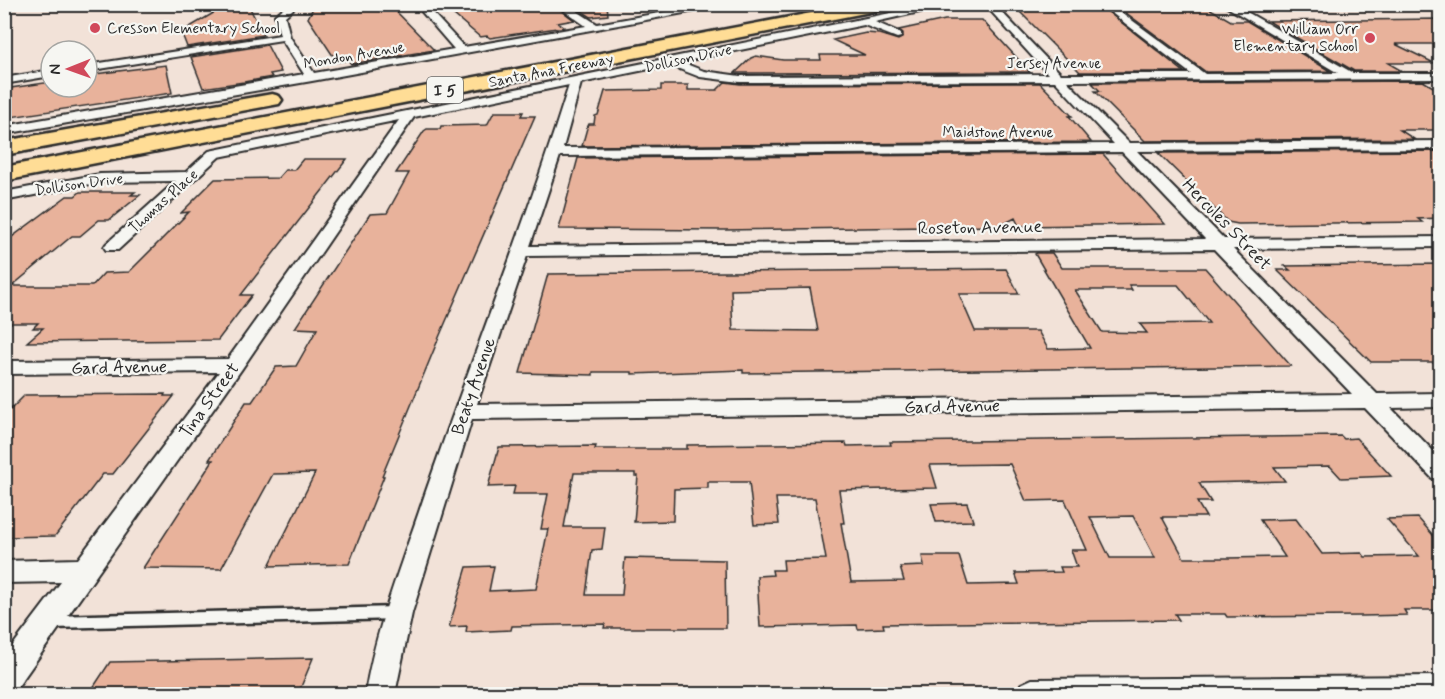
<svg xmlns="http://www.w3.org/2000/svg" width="1445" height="699" viewBox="0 0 1445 699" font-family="Mynerve,sans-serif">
<rect width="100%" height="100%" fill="#f2e2d8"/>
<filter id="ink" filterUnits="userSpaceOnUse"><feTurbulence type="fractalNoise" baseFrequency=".0167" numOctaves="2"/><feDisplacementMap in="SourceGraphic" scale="12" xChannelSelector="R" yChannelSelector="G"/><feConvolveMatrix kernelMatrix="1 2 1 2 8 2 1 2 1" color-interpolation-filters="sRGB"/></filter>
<g filter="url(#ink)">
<path fill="#e8b29b" stroke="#2b2b2b" stroke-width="1.5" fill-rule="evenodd" d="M248 4 263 35 187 47 182 34 183 31 227 5Z
M315 4H389L434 50 351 64 348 60 337 62 308 18Z
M441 4H553L574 20 558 23 564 27 490 38 487 36 480 37Z
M571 4H607L608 15 591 17Z
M1012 4H1098L1184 72H1080Z
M1114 4H1199L1207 7 1231 21H1247L1330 71 1206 72Z
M1440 19V44H1395L1434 63H1388L1402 71H1354L1268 21Z
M945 20H982L1030 72 735 73 751 58 756 56 783 60H821L820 55H865L833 40 866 33 879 34 898 40 903 37V33L899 30Z
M267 45 281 72 270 74 272 77 244 82 203 88 191 57Z
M166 65 172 93 4 118V89L51 82V87H87V75Z
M1423 81 1440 91V130H1400L1414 139 1145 141 1095 91H1100L1092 83Z
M725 82 740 84 1040 83 1072 116H1069L1091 142 582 146 587 128 589 124H594L595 116 598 115 605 91 661 90V85H688V90H717Z
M494 112H523L521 116H535L440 335 382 476H384L349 564 269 566 315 473 273 474 221 569 143 568 206 471 213 460H209L246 402H252L276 367 296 366 317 329 295 328 370 214 387 213 409 173H396L424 131 427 129H440L441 126 487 125Z
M1435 151 1440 155V218L1418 219 1422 222 1238 224 1228 222 1158 153Z
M1103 154 1165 224 1019 226 1015 218 1000 226 725 230 559 229 578 158Z
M303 159H347L241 295H252L218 340 27 342 43 328H33L38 323H4V243L67 196H75L80 192H135L131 195H140L109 220H99L80 236H72L12 286H92L104 273 129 272 189 212 181 213 215 179 278 178 285 170H294Z
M1037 253H1052L1062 268H1205L1291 366 743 373V370L632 374V372H593V375L520 373 548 274 1006 269 1019 294H959L975 331H1038L1048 349 1090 348 1035 254ZM1129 285H1178L1209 323 1140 324 1147 333 1102 332 1075 290H1132ZM810 288 818 331 733 330 731 290Z
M1440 264V362H1371L1277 270H1290L1285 266Z
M165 394 164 396H174L113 474H103L55 536 4 537V416L25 395Z
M1341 436 1344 439 1356 438 1391 476 1341 478 1330 466 1274 467 1285 481 1199 483 1211 502H1197L1206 517H1162L1184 558H1228L1285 557 1260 520 1296 519 1322 554 1362 553 1365 557 1419 556 1387 519 1418 518 1440 543V610H1404L1407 615 1362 616 1227 617 1225 614H1175L1179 620 883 624 884 628 858 629 857 625 760 627 757 576 773 575 772 570H784L783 560 826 559 815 498H776L779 524 754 525 749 482H708V488L674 489 673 521 634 522 638 476H635V473H574L564 527H605L602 549 592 550 586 595H622L625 558 725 560 726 628H604L605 624 512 626 511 630 466 632 467 626 449 627 467 567 494 566 489 591 536 589 548 529H541L548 494H513L515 486 488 487 499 447 596 446 595 449H687V445L846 443 847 446 891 445 890 442ZM1010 464 1026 501 1065 500 1087 550H1071L1077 567H1060L1062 572 1015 573 1019 584 968 585 959 556H922L924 566 900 567 904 581 851 582 841 523H844L839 490 937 488 930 465ZM1133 516 1155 558H1110L1090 517Z
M967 503 973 521 936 522 931 504Z
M313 658 298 694H89L110 662Z"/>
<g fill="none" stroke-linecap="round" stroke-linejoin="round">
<defs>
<path id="service" d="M396 607 400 609 402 613 400 617 396 619 53 628 48 626 47 622 48 618 53 616Z"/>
<path id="minor" d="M289 4H299L285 16 290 37 314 73 454 49 422 12 420 4H429V9L464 47 586 26 555 4H566L597 24 710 4H733L312 81 4 134V126L304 74 282 40 87 71V65L280 35 275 15Z
M935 4H955L875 22 901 33V37L897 38 864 25 681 62 704 71 740 76 1048 74 989 9 981 4H994L1061 74H1191L1100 4H1110L1205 74 1338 73 1222 4H1233L1353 73H1440V79L1067 81 1129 143 1440 141V149L1137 151 1224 239 1440 237V247L1233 249 1377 394 1440 393V407L1391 408 1440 458V481L1432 478 1365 408 472 419 412 613 395 694H365C376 626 403 560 425 494 472 357 526 223 569 85L414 117 241 370 14 692 4 694V657L61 582 4 583V561L78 559 219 372 4 374V361L228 359 399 120 219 157 118 250H106L104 247 106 244 176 181 100 182 4 201V192L100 174 186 172 209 151 214 150ZM669 65 700 77 740 82 1055 81 1114 144 563 148 581 83ZM1122 152 1205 239 530 246 560 156ZM1214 249 1352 394 477 404 527 256Z
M51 70V76L4 84V78Z
M1440 676V694H1017L1021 684 1032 679Z"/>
<path id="motorway" d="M858 4H892L885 9 4 181V167Z
M272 94 279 96 282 100 279 104 4 155V141Z"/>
</defs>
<use href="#service" stroke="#2b2b2b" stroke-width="5"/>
<use href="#minor" stroke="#2b2b2b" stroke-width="4"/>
<use href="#motorway" stroke="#2b2b2b" stroke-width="5"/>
<use href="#service" fill="#f6f6f2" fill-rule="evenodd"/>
<use href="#minor" fill="#f6f6f2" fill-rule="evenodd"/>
<use href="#motorway" fill="#ffdd96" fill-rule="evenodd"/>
</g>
</g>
<g fill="#d1495b" stroke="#f6f6f2" stroke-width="2">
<circle cx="95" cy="28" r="6"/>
<circle cx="1370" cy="38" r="6"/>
</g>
<g text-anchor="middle" stroke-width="4.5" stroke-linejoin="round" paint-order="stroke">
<g font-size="15" fill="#2b2b2b" stroke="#f6f6f2" text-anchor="start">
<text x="107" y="33">Cresson Elementary School</text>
<text x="1358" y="34" text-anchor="end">William Orr<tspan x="1358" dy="17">Elementary School</tspan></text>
</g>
<g font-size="15" fill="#2b2b2b" stroke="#f6f6f2">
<text transform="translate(354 55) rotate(-10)" y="5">Mondon Avenue</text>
<text transform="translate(688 58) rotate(-12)" y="5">Dollison Drive</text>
<text x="1054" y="68">Jersey Avenue</text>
<text transform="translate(551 70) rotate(-11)" y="5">Santa Ana Freeway</text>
<text x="998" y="137">Maidstone Avenue</text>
<text transform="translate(79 184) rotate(-8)" y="5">Dollison Drive</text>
<text transform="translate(163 201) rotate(-42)" y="5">Thomas Place</text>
</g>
<rect fill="#f6f6f2" stroke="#686867" stroke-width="1.5" x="427" y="77" width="36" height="26" rx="4.5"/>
<g font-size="16" font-weight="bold" fill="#2b2b2b">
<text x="445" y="96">I 5</text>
</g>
<g font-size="18" fill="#2b2b2b" stroke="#f6f6f2">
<text transform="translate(1227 224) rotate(46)" y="6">Hercules Street</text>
<text transform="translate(980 227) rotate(-1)" y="6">Roseton Avenue</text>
<text transform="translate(119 367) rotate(-1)" y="6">Gard Avenue</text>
<text transform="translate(473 386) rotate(-71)" y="6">Beaty Avenue</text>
<text transform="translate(209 400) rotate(-54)" y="6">Tina Street</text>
<text transform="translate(952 406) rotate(-1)" y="6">Gard Avenue</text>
</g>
</g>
<rect width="1445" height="699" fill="none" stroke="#f6f6f2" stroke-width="24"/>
<rect x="12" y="12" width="1421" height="675" fill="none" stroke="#2b2b2b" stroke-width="2" filter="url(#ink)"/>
<g transform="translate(69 69) rotate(269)"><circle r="28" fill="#f6f6f2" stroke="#a5a5a2" stroke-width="1.5"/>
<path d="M0-4.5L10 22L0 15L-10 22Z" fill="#d1495b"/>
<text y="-9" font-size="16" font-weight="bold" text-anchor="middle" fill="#2b2b2b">N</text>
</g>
</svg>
